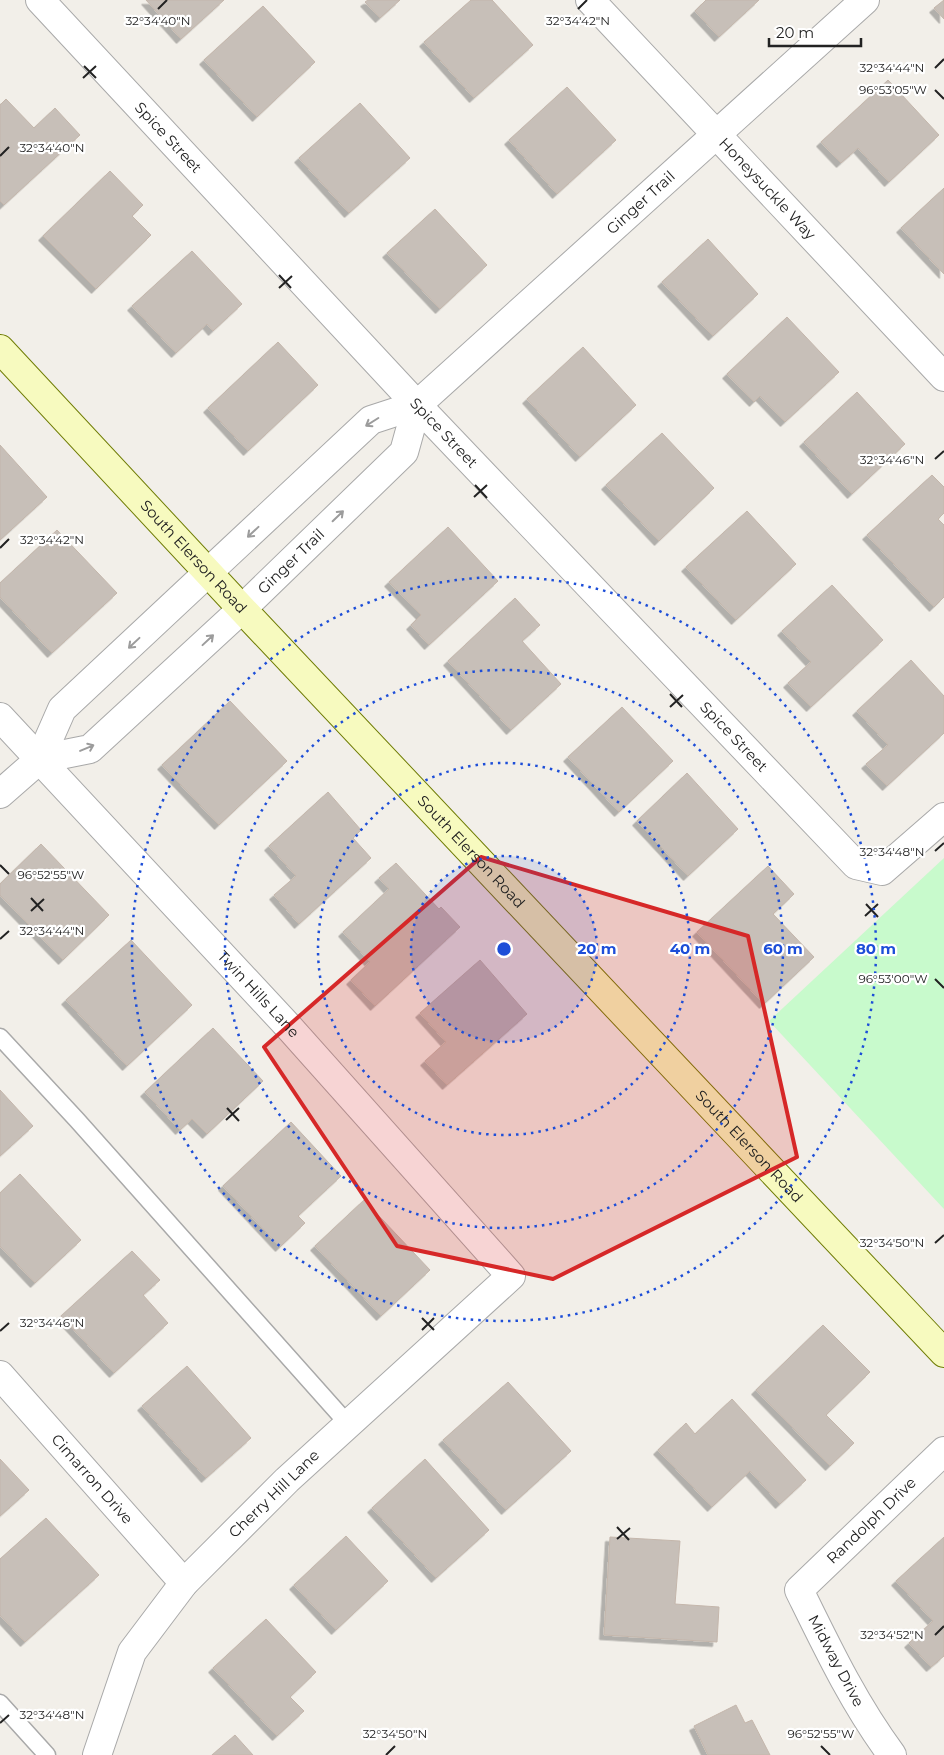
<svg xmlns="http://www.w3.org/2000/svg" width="944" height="1755" viewBox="0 0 944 1755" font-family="Montserrat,sans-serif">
<defs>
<filter id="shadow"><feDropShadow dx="-4.5" dy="4.5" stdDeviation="0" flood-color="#0004"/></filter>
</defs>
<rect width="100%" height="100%" fill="#f2efe9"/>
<path fill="#c8facc" d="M944 858V1209L769 1021Z"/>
<path fill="#c7bfb8" stroke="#c4b6ab" filter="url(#shadow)" d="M146 0H224L181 39Z
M368 0H400L380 18 365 2Z
M471 0H492L533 45 474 98 424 42Z
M706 0H759L719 37 695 11Z
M944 0V19L934 8Z
M263 6 315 62 257 117 204 60Z
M888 80 939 135 889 182 858 148 841 163 821 142Z
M567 87 616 140 557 194 509 140Z
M6 99 34 128 55 108 80 135 4 205 0 201V105Z
M360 103 410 158 349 213 299 158Z
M110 171 143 205 132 216 151 235 96 289 43 236Z
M944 188V274L901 228Z
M435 209 487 265 440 309 387 253Z
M708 239 758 294 713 336 662 282Z
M192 251 242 304 213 331 207 324 176 353 132 306Z
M787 317 839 372 785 422 760 396 754 402 727 374Z
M278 342 318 385 248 451 208 408Z
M583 347 636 405 580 457 527 399Z
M857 392 905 444 852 494 804 442Z
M662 433 714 488 659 541 606 485Z
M0 445 47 497 0 540Z
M932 475 944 487V513L938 519 944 525V597L934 607 867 535Z
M747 511 796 564 736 620 686 567Z
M448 527 498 581 429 645 411 625 421 615 389 582Z
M57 530 117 593 52 653 0 597V583Z
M832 585 883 640 811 707 788 683 811 662 782 631Z
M515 598 540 625 522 641 561 684 511 730 448 661Z
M911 660 944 696V733L887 786 866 764 888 745 857 711Z
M230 701 287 761 219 825 162 765Z
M622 707 673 761 619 812 568 757Z
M687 773 738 829 688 876 637 821Z
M328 792 361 830 353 838 371 858 299 924 274 895 296 876 269 846Z
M41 844 109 915 63 960 0 895V884Z
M396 863 439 909 441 907 460 927 375 1006 351 980 370 962 343 932 389 889 379 878Z
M768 866 794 894 773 914 814 957 764 1004 697 932Z
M131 940 192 1005 127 1066 66 1000Z
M480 960 527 1014 447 1085 425 1061 446 1042 420 1013Z
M213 1028 263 1081 207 1134 192 1119 180 1130 145 1092Z
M0 1090 33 1126 0 1156Z
M291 1122 341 1176 298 1216 305 1223 280 1247 223 1186Z
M20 1174 81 1240 35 1283 0 1246V1193Z
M364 1200 430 1270 381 1316 315 1246Z
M132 1251 160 1280 143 1295 168 1323 114 1373 61 1316Z
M823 1325 870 1372 826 1415 854 1443 830 1466 756 1390Z
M187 1366 251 1438 206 1478 142 1406Z
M508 1382 571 1451 506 1510 443 1440Z
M732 1399 806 1480 780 1504 750 1471 712 1507 658 1450 686 1423 695 1434Z
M0 1459 29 1490 0 1516Z
M425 1459 489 1530 436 1578 372 1508Z
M46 1518 99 1575 25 1642 0 1615V1559Z
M346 1536 388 1581 336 1630 294 1585Z
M610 1537 680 1541 675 1604 719 1607 717 1642 604 1635Z
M944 1537V1656L931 1667 909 1643 933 1621 896 1581Z
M266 1619 316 1672 290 1697 304 1711 277 1736 213 1668Z
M736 1705 745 1723 752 1720 770 1755H708L694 1726Z
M235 1735 253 1755H212Z"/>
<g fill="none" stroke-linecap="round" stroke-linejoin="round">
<defs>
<path id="lane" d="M0 1037 77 1120 348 1424
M0 1703 47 1755"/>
<g id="street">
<path id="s1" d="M40 0 417 405 856 865 882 871 944 817"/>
<path id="s2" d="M590 0 944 377"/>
<path id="s3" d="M0 717 287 1025 511 1276 287 1480 184 1583 132 1652 97 1755"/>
<path id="s4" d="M40 759 90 749 242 609 404 452 417 405"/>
<path id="s5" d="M0 794 40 759 62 709 371 420 417 405 865 0"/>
<path id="s6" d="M0 1375 184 1583"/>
<path id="s7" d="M892 1755C854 1704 827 1647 799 1590L944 1451"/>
</g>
<g id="secondary">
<path id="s8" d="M0 349 242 609 944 1353"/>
</g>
</defs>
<use href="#lane" stroke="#a9a9a9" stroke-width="19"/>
<use href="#street" stroke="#a9a9a9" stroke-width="30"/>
<use href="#secondary" stroke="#707d05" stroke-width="30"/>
<use href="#lane" stroke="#fff" stroke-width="16"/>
<use href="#street" stroke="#fff" stroke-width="28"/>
<use href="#secondary" stroke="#f7fabf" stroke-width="28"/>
</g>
<defs><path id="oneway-shaft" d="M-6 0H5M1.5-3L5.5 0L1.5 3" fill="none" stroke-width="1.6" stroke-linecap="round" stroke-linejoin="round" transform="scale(1.25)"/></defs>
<g stroke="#9c9c9c">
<use href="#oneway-shaft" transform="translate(372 422) rotate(148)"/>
<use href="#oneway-shaft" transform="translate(338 516) rotate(-44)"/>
<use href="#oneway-shaft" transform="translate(253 532) rotate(137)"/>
<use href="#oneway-shaft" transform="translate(208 640) rotate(-43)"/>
<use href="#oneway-shaft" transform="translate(134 643) rotate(137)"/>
<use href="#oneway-shaft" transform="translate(87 748) rotate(-23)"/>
</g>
<path fill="#d62828" fill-opacity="0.2" stroke="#d62828" stroke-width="4" stroke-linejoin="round" d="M481 857 748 936 797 1157 553 1279 397 1246 264 1047Z"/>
<path fill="none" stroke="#222" stroke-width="2" d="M158 9 167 0M578 9 587 0M84 66 96 78M935 68 944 59M83 78 96 66M935 90 944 99M0 156 9 147M279 275 291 288M279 288 292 276M935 459 944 451M475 485 487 498M474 497 487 485M0 548 9 539M670 694 682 707M670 707 683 695M935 851 944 843M0 865 9 874M31 898 43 911M866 904 878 917M31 911 44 899M865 916 878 904M0 939 9 931M935 979 944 988M227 1108 239 1121M226 1120 239 1108M935 1243 944 1235M422 1318 434 1330M422 1330 434 1318M0 1331 9 1323M617 1527 629 1540M617 1539 630 1528M935 1635 944 1626M0 1723 9 1715M821 1746 830 1755M386 1755 395 1746"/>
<circle cx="504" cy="949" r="93" fill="#1d4ed8" fill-opacity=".12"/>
<g fill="none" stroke="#1d4ed8" stroke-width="2.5" stroke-dasharray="2.5 5">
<circle cx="504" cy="949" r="93"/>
<circle cx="504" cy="949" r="186"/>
<circle cx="504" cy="949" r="279"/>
<circle cx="504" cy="949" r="372"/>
</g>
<g text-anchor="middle" stroke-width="4.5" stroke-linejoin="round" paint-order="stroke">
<g font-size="15" fill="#222" stroke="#fff">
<text dy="5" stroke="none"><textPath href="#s1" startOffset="188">Spice Street</textPath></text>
<text dy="5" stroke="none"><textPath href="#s2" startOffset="259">Honeysuckle Way</textPath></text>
<text dy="5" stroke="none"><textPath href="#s5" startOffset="881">Ginger Trail</textPath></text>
<text dy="5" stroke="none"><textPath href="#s1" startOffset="592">Spice Street</textPath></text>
<text dy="5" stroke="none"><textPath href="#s8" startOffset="284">South Elerson Road</textPath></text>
<text dy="5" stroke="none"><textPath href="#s4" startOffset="326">Ginger Trail</textPath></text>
<text dy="5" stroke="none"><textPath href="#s1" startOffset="1012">Spice Street</textPath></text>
<text dy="5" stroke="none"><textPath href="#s8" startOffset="689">South Elerson Road</textPath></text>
<text dy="5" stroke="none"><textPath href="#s3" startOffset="379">Twin Hills Lane</textPath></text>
<text dy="5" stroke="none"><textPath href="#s8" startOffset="1094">South Elerson Road</textPath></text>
<text dy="5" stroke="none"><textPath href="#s6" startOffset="139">Cimarron Drive</textPath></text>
<text transform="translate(274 1494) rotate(-44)" y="5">Cherry Hill Lane</text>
<text dy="5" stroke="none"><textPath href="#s7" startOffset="290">Randolph Drive</textPath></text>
<text transform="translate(836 1661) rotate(62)" y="5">Midway Drive</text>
</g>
</g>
<g font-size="12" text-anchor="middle" fill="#222" stroke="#fff" stroke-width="4.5" stroke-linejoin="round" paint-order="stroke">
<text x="158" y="25">32°34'40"N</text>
<text x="578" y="25">32°34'42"N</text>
<text x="892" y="72">32°34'44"N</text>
<text x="893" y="94">96°53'05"W</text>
<text x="52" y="152">32°34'40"N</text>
<text x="892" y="464">32°34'46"N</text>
<text x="52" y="544">32°34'42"N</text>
<text x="892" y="856">32°34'48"N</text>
<text x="51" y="879">96°52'55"W</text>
<text x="52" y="935">32°34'44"N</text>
<text x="893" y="983">96°53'00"W</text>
<text x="892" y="1247">32°34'50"N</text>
<text x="52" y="1327">32°34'46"N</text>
<text x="892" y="1639">32°34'52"N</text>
<text x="52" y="1719">32°34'48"N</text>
<text x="821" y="1738">96°52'55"W</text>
<text x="395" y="1738">32°34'50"N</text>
</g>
<circle cx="504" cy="949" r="8" fill="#1d4ed8" stroke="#fff" stroke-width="2.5"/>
<g font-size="15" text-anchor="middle" font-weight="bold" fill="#1d4ed8" stroke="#fff" stroke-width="4.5" stroke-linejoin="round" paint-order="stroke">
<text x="597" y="954">20 m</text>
<text x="690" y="954">40 m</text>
<text x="783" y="954">60 m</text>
<text x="876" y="954">80 m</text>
</g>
<path d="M769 38v8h92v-8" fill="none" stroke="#222222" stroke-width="2.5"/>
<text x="776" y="38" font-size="15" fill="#222222" stroke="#ffffff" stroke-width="4" paint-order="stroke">20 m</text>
</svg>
